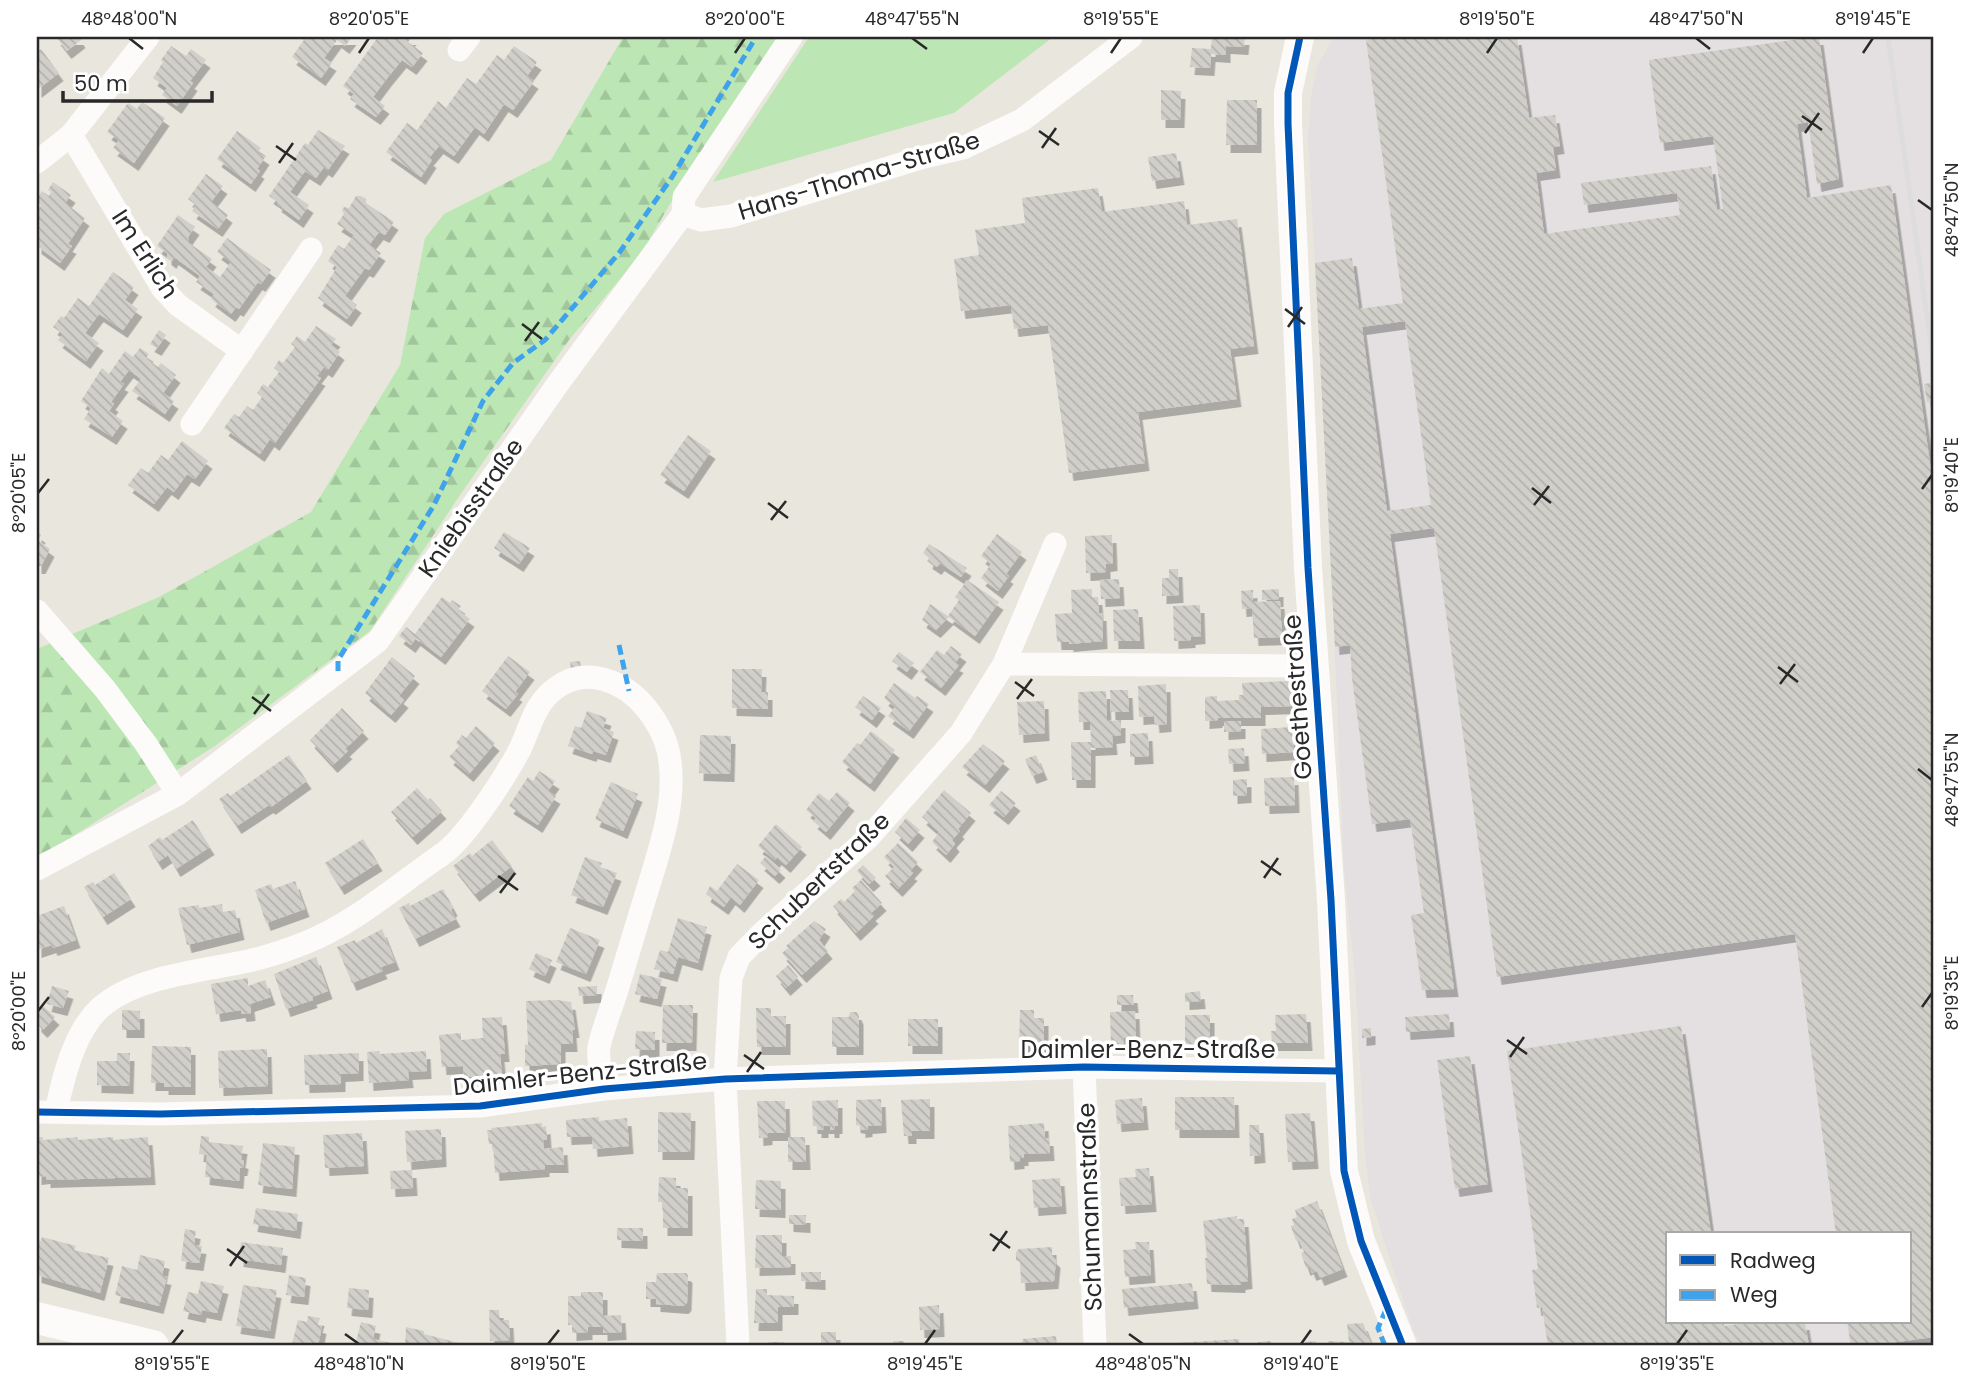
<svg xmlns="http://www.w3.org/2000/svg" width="1971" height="1383" viewBox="0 0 1971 1383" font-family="Poppins,sans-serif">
<defs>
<pattern id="forest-firs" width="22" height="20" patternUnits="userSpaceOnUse" patternTransform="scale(1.75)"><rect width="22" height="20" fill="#bce7b4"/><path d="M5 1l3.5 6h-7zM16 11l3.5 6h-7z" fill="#a2c69b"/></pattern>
<pattern id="building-back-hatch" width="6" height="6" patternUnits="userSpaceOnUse" patternTransform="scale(1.75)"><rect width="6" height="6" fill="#d1cfc9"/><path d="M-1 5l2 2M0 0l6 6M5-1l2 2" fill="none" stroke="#b3b2ad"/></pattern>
<filter id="shadow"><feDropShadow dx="4.5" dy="8" stdDeviation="0" flood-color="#0004"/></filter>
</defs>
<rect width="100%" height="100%" fill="#e9e6de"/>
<path fill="#e4e0e1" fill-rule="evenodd" d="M1334 37H1934V1346H1423L1413 1331 1370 1197 1365 1156 1355 976 1344 870 1332 586 1308 137 1311 96 1317 66ZM1668 1234H1910V1322H1668Z"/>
<path fill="#bce7b4" d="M809 37H1053L954 113 713 182Z"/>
<path fill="url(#forest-firs)" d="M623 37H782L695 161 641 254 569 340 460 495 370 631 215 746 37 859V649L159 597 311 512 400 365 425 238 444 214 551 160Z"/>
<path fill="url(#building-back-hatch)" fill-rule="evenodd" filter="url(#shadow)" d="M56 37H79L81 40 67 51Z
M300 37H352L345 46 337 40 324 58 332 63 321 78 292 57 304 40Z
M378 37H412L408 42 423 53 412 67 402 60 388 77 373 97 385 106 376 117 350 99 354 94 343 86Z
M1212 37H1245L1244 47 1226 46V55L1211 54 1210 68 1190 67 1192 48 1211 49Z
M1388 37H1517L1529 118 1555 115 1560 146 1553 147 1556 170 1536 173 1544 234 1680 215 1677 193 1584 205 1581 183 1711 166 1717 210 1723 209 1713 136 1660 143 1649 60 1814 37H1819L1839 179 1817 184 1808 122 1797 124 1807 198 1891 185 1934 492V1337L1867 1346H1851L1847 1322H1910V1234H1836L1795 934 1497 977 1434 528 1390 534 1454 989 1422 990 1411 915 1424 913 1410 819 1372 824 1352 678 1350 645 1335 647 1315 263 1352 258 1359 309 1403 303 1366 40ZM1405 321 1431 505 1387 511 1362 327Z
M171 46 186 56 191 49 206 60 190 81 193 83 177 106 162 95 167 88 153 78 163 62 161 60Z
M514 46 537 62 527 76 534 81 513 110 504 104 484 134 475 127 454 156 439 146 429 158 432 160 421 177 386 152 407 123 417 130 438 101 446 108 467 78 476 84 497 55 504 60Z
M41 49 59 73 37 90V52Z
M1161 90 1181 91 1180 120H1161Z
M1227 100H1257V145H1226Z
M142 102 165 118 134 163 113 148 119 140 107 132 128 103 137 109Z
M318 130 345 146 328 170 324 167 316 178 305 171 290 192 309 205 299 220 277 204 278 202 269 196 305 143 308 145Z
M237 131 261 148 258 152 265 157 257 169 260 171 251 184 217 159Z
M1176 153 1180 177 1152 181 1148 157Z
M206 174 223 186 211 202 228 215 218 229 192 211 196 205 188 199Z
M53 182 71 195 65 203 85 218 68 244 72 246 60 263 37 246V235L40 230 37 227V212L41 205 37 202V199L42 191 49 196 51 192 48 190Z
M1098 188 1102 212 1184 201 1187 225 1237 219 1254 346 1230 349 1237 399 1138 412 1145 463 1069 473 1048 325 1014 329 1011 305 961 311 954 259 979 255 975 230 1025 223 1022 198Z
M356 196H361L366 199V203L394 222 385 235 379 232 369 245 381 253 369 270 365 268 345 296 357 305 347 319 318 298 337 267 328 261 338 245 344 249 354 235 337 224 344 214 342 210 344 207 349 208Z
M178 215 195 227 188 237 189 243 212 259 206 267 220 277 231 262 217 252 227 238 271 270 261 284 258 282 239 309 236 307 231 314 211 299 214 294 196 282 200 276 174 257 172 261 167 257V253L157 246Z
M113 272 134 287 125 300 138 309 123 330 99 314 85 333 99 343 86 361 58 340 63 334 53 327 61 316 64 318 78 298 89 306Z
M316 326 336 339 331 345 340 352 328 370 324 367 317 376 321 378 275 443 270 439 260 454 224 428 234 414 239 417 247 406 253 410 262 397 257 393 263 384 268 387 279 372 274 368 279 360 283 363 295 347 291 344 297 336 305 342Z
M159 330 166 335 157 348 150 344Z
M140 348 149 354 146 358 158 367 161 363 176 375 163 393 174 401 165 414 132 391 141 379 129 370 120 382 124 384 111 402 114 404 109 411 123 421 112 437 84 419 91 408 81 401 102 368 109 374 125 351 133 357Z
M1930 383 1932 401 1927 402 1924 384Z
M688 435 711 451 684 491 660 475Z
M182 441 208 461 195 479 187 474 174 492 167 487 154 504 128 485 141 468 148 473 161 455 168 460Z
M37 532 41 535 38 540 50 549 41 566H37Z
M504 532 530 548 519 564 494 548Z
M997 534 1022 552 1006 574 1009 576 998 591 981 578 991 564 981 556Z
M1112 535 1113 563 1106 564V572L1086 573 1085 536Z
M929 544 967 568 961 577 940 563 937 567 928 561 929 558 923 553Z
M1169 569H1178L1179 595 1162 596V578H1169Z
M1119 579 1120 598 1101 599 1100 580Z
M967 580 999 602 975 636 949 617 936 630 922 620 930 604 948 616 959 600 955 597Z
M1092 589V597H1098L1099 613H1102L1103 641 1069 644V642H1057L1055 614 1072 613 1071 590Z
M1279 589V599L1262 600V590Z
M1253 590V602L1280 601 1282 637 1254 638 1252 608 1242 609 1241 591Z
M442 597 450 603 452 600 461 606 458 610 470 619 441 657 416 638 411 645 399 636 406 627 415 634Z
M1200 605 1201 636 1191 637V640L1174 641 1173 606Z
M1138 609 1140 641H1114L1113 610Z
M951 646 962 654 955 663 959 665 941 688 920 672 937 650 944 655Z
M899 652 914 663 907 672 892 661Z
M508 656 530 672 515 692 518 694 506 709 482 691Z
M392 657 415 676 399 696 404 700 391 715 365 693Z
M580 661 581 668 571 669 570 662Z
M732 669H762L761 692H768V709L732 708Z
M1290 681 1291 706 1261 707V718H1218V720L1205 721V697L1217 696V701L1239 700V695H1243L1242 683Z
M894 683 915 698 917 696 929 704 909 731 888 716 895 707 884 698Z
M1166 684 1167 724 1155 725 1154 716 1139 717 1138 686Z
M1110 690H1128L1129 712H1111Z
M1106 691 1107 721 1121 720V735L1112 736 1113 747 1091 748V780H1072L1071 742H1091L1090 722H1079L1078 692Z
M863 696 881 708 872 720 855 707Z
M1044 701 1045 733 1019 735 1017 702Z
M342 708 364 731 345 749 348 751 333 765 310 740Z
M587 711 607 718 603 728 614 732 606 755 593 751 592 754 568 746 575 726 581 728Z
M1224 721H1241V731L1224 732Z
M476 726 495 743 469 774 449 757 459 746 456 743 462 735 466 738Z
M1292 727 1294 752 1262 754 1261 729Z
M871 731 895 750 870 784 842 762 857 743 860 745Z
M1148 733 1149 756 1130 757V734Z
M700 735 731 736 730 774 699 773Z
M983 744 1005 761 985 785 962 767Z
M1244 748 1245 763 1229 764 1228 749Z
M289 755 307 781 271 807 269 805 237 826 219 799 228 793 230 796Z
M1036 755 1043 772 1032 776 1025 759Z
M539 771 555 781 548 791 556 796 538 825 509 806 528 777 533 781Z
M1294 777 1295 805 1265 806 1264 778Z
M1247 779V795L1233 796V780Z
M611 782 638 794 623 831 595 819Z
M417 788 428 800 430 798 442 811 413 837 391 812Z
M944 790 971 813 958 829 960 831 952 840 955 844 946 855 932 842 939 832 922 817Z
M1001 791 1016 803 1004 817 989 805Z
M837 792 850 803 826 832 813 821 816 818 806 810 819 793 829 801Z
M906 818 920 830 908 844 895 832Z
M193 820 210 847 176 869 168 855 158 862 148 846 160 837 162 840Z
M776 824 802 847 786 865 777 857 775 860 758 846Z
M363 839 378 863 340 887 325 863Z
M492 840 512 866 475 894 453 866 470 853 472 856Z
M898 843 918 862 910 871 913 873 898 889 885 876 894 867 884 857Z
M766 856 781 870 775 876 760 863Z
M585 857 602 863 600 867 617 873 603 907 571 895Z
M737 864 759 880 740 905 731 897 724 907 706 894 710 886 717 891Z
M863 865 876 878 869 884 857 871Z
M114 873 131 899 103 917 84 887 93 882 95 885Z
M861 880 882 903 871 913 874 916 856 933 833 906 841 899 844 902 855 891 852 888Z
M295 881 305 909 266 923 255 890 271 884 273 889Z
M443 889 453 908 451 910 456 919 415 939 399 908 409 903 410 906Z
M222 904 223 912 235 910 240 932 187 945 178 908 199 905V908Z
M64 906 76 940 53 948 52 945 37 950V916Z
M678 918 707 927 698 963 678 957 673 974 654 969 660 950 668 952Z
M814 921 826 929 819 940 828 951 802 975 782 953 788 948 786 946Z
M570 928 600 940 586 974 556 962Z
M382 929 395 962 381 967 383 971 352 983 337 947 355 940 356 943Z
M536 953 552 960 545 976 529 969Z
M316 957 328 991 312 997 313 1000 286 1009 274 974Z
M788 965 798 977 786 988 776 976Z
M640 974 662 979 657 999 635 994Z
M248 978V986L265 980 271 997 250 1004 251 1013 242 1014 241 1010 216 1014 211 984Z
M52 986 69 991 63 1008 47 1004Z
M597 986V995L579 996 578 987Z
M1200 991 1201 1001 1185 1002V993Z
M1117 995H1133L1134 1005H1117Z
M557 1000 571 1002 575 1030H572L573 1044H561V1064L525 1066V1044L528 1045 526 1001Z
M42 1005 55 1017 43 1030 37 1024V1011Z
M663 1005H693L692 1043H662Z
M756 1008H771V1016H786V1047H757Z
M122 1010 140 1011V1030H122Z
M1020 1010H1034V1018H1044V1046H1019Z
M1135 1011 1136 1037 1124 1038V1044L1111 1045 1110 1012Z
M850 1012H857L859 1017V1047H832V1017H849Z
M1306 1014 1308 1043H1272L1271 1031H1276L1275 1015Z
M1449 1014 1450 1029 1406 1032 1405 1017Z
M1185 1015H1210V1045L1185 1044Z
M502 1017 505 1054H500L502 1075 464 1077 463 1066 442 1067 439 1035 461 1033V1040L483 1038 482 1018Z
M908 1019H938V1046H908Z
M1681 1026 1711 1234H1668V1322H1724V1326L1754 1322H1805L1809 1346H1548L1542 1307 1537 1308 1532 1270 1538 1269 1507 1051Z
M1371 1028V1037L1362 1038V1029Z
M636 1031 655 1032V1050L635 1049Z
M152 1046 191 1047V1087H164V1083H151Z
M267 1049 268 1086 219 1088 218 1051Z
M379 1051 380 1054 426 1051 427 1071 408 1072 409 1080 369 1083 367 1052Z
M117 1053H130L129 1086 97 1085V1061H117Z
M359 1053V1073L341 1074V1084L305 1085 304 1055Z
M1470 1056 1488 1184 1455 1189 1437 1060Z
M1175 1097H1234L1235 1130H1175Z
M1142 1098 1144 1122 1117 1124 1115 1100Z
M881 1099 882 1125 868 1126V1129L861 1130V1126L856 1125V1100Z
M930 1099V1131H912V1136H904L901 1100Z
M838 1100V1126H835V1130H830V1126H824V1130H817V1126H813L812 1101Z
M757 1101H785L786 1133H768V1137L759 1138Z
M658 1112 691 1113 690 1152H658Z
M1310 1113 1314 1161 1288 1162 1285 1114Z
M599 1117V1121L627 1118 629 1146 593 1149 592 1136 567 1137 566 1120Z
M542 1123V1127L546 1126 547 1140H543L544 1149 563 1147 564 1165H545V1169L495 1173 493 1144H489L487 1130H492L491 1128Z
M1044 1123 1045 1138H1049L1050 1153 1024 1154V1158H1020V1161L1010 1162 1008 1126Z
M1249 1125H1259L1261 1155 1250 1156Z
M441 1129 442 1159 407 1162 405 1131Z
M362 1133 364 1166 325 1168 323 1135Z
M201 1136 209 1137V1142L243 1146 241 1160 244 1161 243 1168H240L239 1181 205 1177 207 1155 199 1154Z
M37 1137H43V1140L77 1137 78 1140 113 1137V1140L148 1137 151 1177 46 1180V1176L37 1177Z
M788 1137H805L806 1162H788Z
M263 1143 295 1147 292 1189 258 1185Z
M1149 1168 1152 1204 1121 1206 1119 1178 1136 1177 1135 1169Z
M412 1170 413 1188 391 1189 390 1171Z
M659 1177 676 1178V1188H688V1228H663V1202H658Z
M1060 1178 1062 1206 1034 1208 1032 1180Z
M756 1180 781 1181V1210L755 1209Z
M1317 1201 1343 1269 1320 1278 1317 1271 1312 1273 1309 1266 1306 1268 1301 1253 1304 1252 1299 1240 1296 1241 1291 1226 1294 1225 1292 1219 1297 1217 1295 1210Z
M256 1208 298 1214 296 1231 253 1224Z
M789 1215H806V1225L789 1224Z
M1237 1216V1219H1244L1248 1281 1241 1282V1285L1207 1284 1205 1258H1207L1203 1221Z
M617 1228H643V1241L617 1240Z
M185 1229 196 1231 194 1245 202 1246 199 1263 181 1261Z
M756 1235H782V1256H791V1267L755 1268Z
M42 1237 76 1246 74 1250 109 1258 100 1293 37 1275V1240L41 1241Z
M241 1242 283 1248 281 1265 239 1259Z
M1135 1242H1149L1151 1275 1125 1277 1123 1250 1136 1249Z
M1052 1247V1256L1056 1260 1054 1281 1021 1283 1020 1262 1016 1260V1252L1019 1249Z
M140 1255 165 1261 162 1276 167 1277 159 1306 115 1295 122 1266 137 1270Z
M801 1272H821V1282L801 1281Z
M657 1273H686L688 1275 687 1303 684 1306 656 1304V1299H646V1282H656Z
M289 1275 306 1278 304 1297 286 1295Z
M201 1281 224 1286 217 1313 202 1310 201 1315 183 1311 188 1292 198 1294Z
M1192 1283 1194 1301 1124 1308 1122 1289Z
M243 1285 277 1290 270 1331 236 1326Z
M349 1288 369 1290 368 1310 347 1308Z
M756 1289H767V1295L794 1296V1307H778V1323H754Z
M581 1292H603V1316L621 1315 622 1332 603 1333V1327H588V1332L572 1333V1325H568V1296H581Z
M939 1305 940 1329 920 1330 919 1307Z
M489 1310H499L500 1320H509L510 1340 490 1341Z
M308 1316 320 1318 318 1325 322 1326 318 1346 292 1344 298 1320 307 1322Z
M361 1322 376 1326 373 1339 396 1344V1346H355Z
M1363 1323 1372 1346H1317V1344H1328V1341L1349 1342 1347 1324Z
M406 1327 424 1331V1334L463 1344V1346H405Z
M821 1332H836V1346H821Z
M1056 1336 1057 1346H1021L1023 1339Z
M1239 1339 1240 1346H1161V1344Z
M893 1341H904V1346H893Z
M1271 1341V1346H1258V1342Z
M1316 1341 1317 1346H1305V1342Z
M768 1342H784V1346H768Z"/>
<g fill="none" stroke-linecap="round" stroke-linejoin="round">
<path stroke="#fcfbfa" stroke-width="23" d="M459 50 469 37
M71 135 163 289 178 305 242 351
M37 162 71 135 148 37
M683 214 701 220 731 216 924 157 963 148 1022 120 1131 37
M192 424 311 249
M37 611 105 689 146 744 178 794
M1004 664 1315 666
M37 869 178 794 378 641 557 385 683 214 684 197 791 37
M1084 1067 1095 1346
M37 1112 160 1114 480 1106 604 1089 725 1079 1084 1067 1337 1071
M56 1112C63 1078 74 1032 100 1008 135 976 203 971 248 961 267 957 287 950 305 943 350 925 388 893 427 865 435 859 444 854 451 847 473 826 506 776 520 749 531 726 534 704 556 688 587 665 625 682 646 708 659 724 668 742 670 762 675 800 663 839 652 875 640 913 629 951 617 990 611 1009 603 1028 599 1047 597 1060 602 1076 604 1089
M738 1346 725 1079 731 978 739 957 761 934 869 837 961 733 1004 664 1055 544"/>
<path stroke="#fcfbfa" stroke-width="28" d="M1300 37 1288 93V124L1308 568 1331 900 1344 1171 1361 1241 1403 1346"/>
<path stroke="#fcfbfa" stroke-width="32" d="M37 1318 153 1346"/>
<path stroke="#dddcde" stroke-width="5" d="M1888 37 1934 366"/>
<path stroke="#3ea3eb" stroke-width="5" stroke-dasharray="10 5" stroke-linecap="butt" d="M619 645 629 691
M338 671V660L434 505 483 401 513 363 545 340 619 253 672 177 756 37
M1385 1346 1378 1328 1387 1307"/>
<defs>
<path id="cycleway" d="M1300 37 1288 93V124L1308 568 1331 900 1344 1171 1361 1241 1403 1346
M37 1112 160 1114 480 1106 604 1089 725 1079 1084 1067 1337 1071"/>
</defs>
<use href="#cycleway" stroke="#fff" stroke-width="11"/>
<use href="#cycleway" stroke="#0057b8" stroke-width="7"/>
</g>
<path fill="none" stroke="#292929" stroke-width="2.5" d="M129 38 143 49M912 38 927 49M1696 38 1710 49M359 53 369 38M735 53 745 38M1111 53 1121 38M1487 53 1497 38M1863 53 1873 38M1802 116 1822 130M1039 131 1059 145M1805 133 1819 113M276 146 296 160M1042 148 1056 128M279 163 293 143M1918 200 1932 210M1285 309 1305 324M522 324 542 339M1288 327 1302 307M525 341 539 322M1532 488 1551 503M1922 489 1932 475M38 493 49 479M768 503 788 518M1534 505 1549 486M771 520 786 501M1778 667 1798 682M1015 682 1034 696M1780 684 1795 664M252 697 271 711M1017 699 1032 679M254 714 269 694M1918 769 1932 780M1261 861 1281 875M498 876 518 890M1264 878 1278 858M500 893 515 873M1922 1007 1932 993M38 1011 49 997M1507 1040 1527 1054M744 1055 764 1069M1510 1057 1524 1037M747 1072 761 1052M990 1234 1010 1248M227 1249 247 1263M993 1251 1007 1231M230 1266 244 1246M345 1334 359 1344M1129 1334 1143 1344M172 1344 183 1330M548 1344 559 1330M925 1344 935 1330M1301 1344 1311 1330M1677 1344 1687 1330"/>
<g text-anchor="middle" stroke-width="7" stroke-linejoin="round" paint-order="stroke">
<g font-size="24" fill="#292929" stroke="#fff">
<text transform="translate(859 176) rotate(-17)" y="8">Hans-Thoma-Straße</text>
<text transform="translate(145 254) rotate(57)" y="8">Im Erlich</text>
<text transform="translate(471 508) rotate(-55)" y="8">Kniebisstraße</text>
<text transform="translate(1298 697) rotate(-94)" y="8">Goethestraße</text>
<text transform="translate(819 881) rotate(-44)" y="8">Schubertstraße</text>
<text x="1148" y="1058">Daimler-Benz-Straße</text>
<text transform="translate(580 1074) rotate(-6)" y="8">Daimler-Benz-Straße</text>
<text transform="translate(1090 1207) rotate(-92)" y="8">Schumannstraße</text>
</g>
</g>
<rect width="1971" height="1383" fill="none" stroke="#ffffff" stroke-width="77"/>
<rect x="1666" y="1232" width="245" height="91" fill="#ffffff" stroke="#a9a9a9" stroke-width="2"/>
<rect x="1680" y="1255" width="35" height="10" fill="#0057b8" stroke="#a9a9a9" stroke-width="2"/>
<text x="1730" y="1268" font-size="21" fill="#292929">Radweg</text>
<rect x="1680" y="1290" width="35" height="10" fill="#3ea3eb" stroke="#a9a9a9" stroke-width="2"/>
<text x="1730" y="1302" font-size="21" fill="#292929">Weg</text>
<path d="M63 91v10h149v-10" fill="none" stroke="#292929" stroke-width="3.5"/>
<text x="74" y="91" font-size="21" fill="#292929" stroke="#ffffff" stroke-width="5" paint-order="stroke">50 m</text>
<rect x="38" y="38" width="1894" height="1306" fill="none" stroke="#292929" stroke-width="2.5"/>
<g font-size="18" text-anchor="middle" fill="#292929">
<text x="129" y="25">48°48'00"N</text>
<text x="369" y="25">8°20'05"E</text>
<text x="745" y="25">8°20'00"E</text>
<text x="912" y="25">48°47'55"N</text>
<text x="1121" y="25">8°19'55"E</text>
<text x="1497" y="25">8°19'50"E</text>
<text x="1696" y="25">48°47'50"N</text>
<text x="1873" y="25">8°19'45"E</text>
<text transform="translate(1952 210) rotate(-90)" y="6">48°47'50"N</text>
<text transform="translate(1952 475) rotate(-90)" y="6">8°19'40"E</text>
<text transform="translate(19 493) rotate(-90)" y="6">8°20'05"E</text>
<text transform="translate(1952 780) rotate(-90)" y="6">48°47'55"N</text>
<text transform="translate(1952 993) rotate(-90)" y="6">8°19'35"E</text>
<text transform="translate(19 1011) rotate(-90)" y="6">8°20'00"E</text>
<text x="172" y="1370">8°19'55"E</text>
<text x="359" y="1370">48°48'10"N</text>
<text x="548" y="1370">8°19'50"E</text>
<text x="925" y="1370">8°19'45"E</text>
<text x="1143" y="1370">48°48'05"N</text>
<text x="1301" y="1370">8°19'40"E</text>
<text x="1677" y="1370">8°19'35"E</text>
</g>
</svg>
